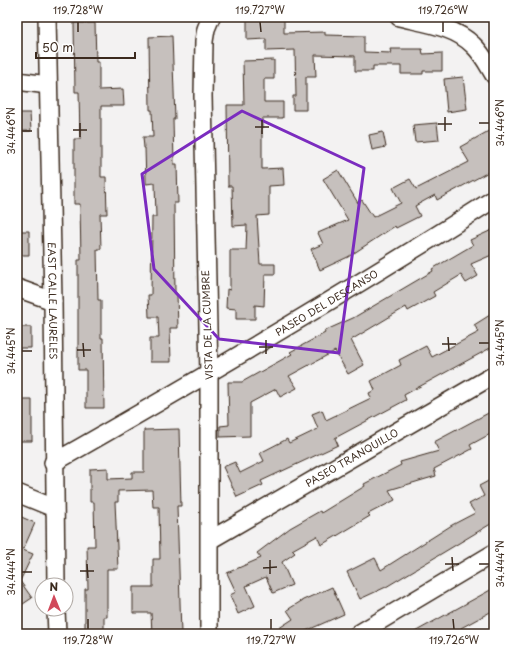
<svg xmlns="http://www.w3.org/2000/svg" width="511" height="651" viewBox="0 0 511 651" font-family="'Playpen Sans',sans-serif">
<rect width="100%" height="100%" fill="#f3f2f2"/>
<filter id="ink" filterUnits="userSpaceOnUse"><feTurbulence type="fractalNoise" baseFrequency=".025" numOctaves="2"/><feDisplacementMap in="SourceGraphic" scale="8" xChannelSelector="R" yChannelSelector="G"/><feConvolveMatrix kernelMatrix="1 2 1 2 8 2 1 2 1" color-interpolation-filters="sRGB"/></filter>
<g filter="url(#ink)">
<path fill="#c6c0bd" stroke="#3b2a1e" d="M247 19H284V33L325 32V35L364 36V52L391 53 390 49H422L423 54 442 53V71H423V74H401V66H373V71H355V56L315 55 316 77H306V110H293V96H296L295 50 266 51V39L247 40Z
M74 23H95L96 62H99V90L123 89 124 106H101V177H106L107 214H100L101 249H97L98 300H101V338H103L104 408H86V370H78V260H81L80 204H74V139H80L79 92H75Z
M172 36 175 119H173L174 164H177L178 203H174L175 294H177L178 328H170L171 362H150V338H159L158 317H149L148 295H151L152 217H156L155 183 146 184 145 148H144L143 137H153L152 110H150L149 37Z
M274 60V79H264V102H283V118H262V169L283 168 284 185 269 186V215L257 216 260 264H275V274H265L264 306 255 305V319H236V309L226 308 227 289 230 290V250H246L247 225 233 226 232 186H228L227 105H244L243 61Z
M463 77 467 109 447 112 444 79Z
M17 113H30L31 131H17Z
M437 123 439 140 415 142 413 125Z
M494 128V169L437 200 435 195 415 206 420 216 396 228 395 226 348 257 320 270 311 249 323 244 318 233 348 220 323 179 338 170 358 203 362 200 373 217 401 203 393 188 410 179 416 189 469 162 460 147Z
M383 132 386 147 372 150 369 135Z
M494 229V254L471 264 478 276 466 283 461 275 433 292 435 296 408 311 406 307 351 340 364 365 348 374 335 351 289 376 297 388 280 397 276 389 250 403V436L220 437V426L229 425 228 382H242L292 354 290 352 325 333 324 331 353 318 433 271 432 269 473 245 470 240Z
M17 231H29V255H17Z
M490 315 494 321V346L404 395 406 400 335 438 338 445 261 481 263 485 237 497 223 467 235 462 240 473 264 461 260 453 287 439 289 443 318 429 312 414 322 410 326 420 371 398 369 393 375 390 371 381 401 365 399 360 426 346 432 357 479 332 474 325Z
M17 327H31V348H17Z
M17 400H32V441H17Z
M494 410V432L470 445 472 449 434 469 436 476 389 490 395 500 368 514 370 516 335 537 321 545 317 536 292 550 295 553 282 562 292 585 273 593 266 577 246 586 255 606 238 614 230 595 236 592 227 573 261 558 257 553 290 528 320 511 321 513 365 486 364 484 401 465 400 462 439 451 434 442Z
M179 429 181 506H177L181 634H152L151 613H133V587H153V559H160L159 507H153L152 490 118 491V502H115L118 569H107V617H104V634H85V589H88L87 546H95L94 502H90V469L108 468V479L132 478V472H144V430Z
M494 478V522L386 587 360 599 347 572 375 558 381 570 452 525 475 513 469 504 484 496 479 486Z
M17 515 35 523 23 550 33 554 20 581 32 598 17 608Z
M332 587 344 614 299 634H270L293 619 287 610 303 600Z
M494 588V610L461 628 465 634H411Z"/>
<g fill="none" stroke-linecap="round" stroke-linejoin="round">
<defs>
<g id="minor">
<path id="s1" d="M47 17 53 301 56 585"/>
<path d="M399 17C424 23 454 26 473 45 482 53 488 65 494 75"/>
<path d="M17 81 48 85"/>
<path d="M17 288 53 301"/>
<path id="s2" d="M53 463C202 378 350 291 494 199"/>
<path d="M17 493 54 508"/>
<path id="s3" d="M210 540 494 375"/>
<path d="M56 609 57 634"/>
<path d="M209 634V375L203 96 204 41 206 29 211 17"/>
<path d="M358 634 494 553"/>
</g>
</defs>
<use href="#minor" stroke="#3b2a1e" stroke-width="20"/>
<use href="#minor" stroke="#fff" stroke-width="17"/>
</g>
</g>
<path fill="none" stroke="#7b2cbf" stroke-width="3" stroke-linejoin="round" d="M242 111 364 168 339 353 219 339 154 269 142 174Z"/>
<path fill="none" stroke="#3b2a1e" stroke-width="1.5" d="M78 22V32M260 22 261 32M443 22V32M445 117V131M262 120V134M80 123V137M479 123H489M438 124H452M255 127H269M73 130H87M22 131H32M448 337 449 351M266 340V354M83 343 84 357M479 343H489M442 344H456M259 347H273M77 350H91M22 351H32M452 557 453 571M270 560V574M87 564 88 578M445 564H459M479 564H489M263 568 277 567M80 571H94M22 572H32M88 619V629M271 619V629M453 619 454 629"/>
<g text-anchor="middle" stroke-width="3.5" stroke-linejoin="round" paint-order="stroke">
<g font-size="10" fill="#3b2a1e" stroke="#fff">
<text dy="4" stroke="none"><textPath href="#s1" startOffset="284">EAST CALLE LAURELES</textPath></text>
<text dy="4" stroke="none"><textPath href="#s2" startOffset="317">PASEO DEL DESCANSO</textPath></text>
<text transform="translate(207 325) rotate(-92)" y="4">VISTA DE LA CUMBRE</text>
<text dy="4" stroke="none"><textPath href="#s3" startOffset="164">PASEO TRANQUILLO</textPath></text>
</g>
</g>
<rect width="511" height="651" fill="none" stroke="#fff" stroke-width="44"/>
<g transform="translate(54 597) rotate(359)"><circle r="19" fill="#ffffff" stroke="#b1aaa5"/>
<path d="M0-3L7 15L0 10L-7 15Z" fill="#d1495b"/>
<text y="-6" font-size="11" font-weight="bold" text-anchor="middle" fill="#3b2a1e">N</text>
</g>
<path d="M36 52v6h99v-6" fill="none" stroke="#3b2a1e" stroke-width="2"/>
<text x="42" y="52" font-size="12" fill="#3b2a1e" stroke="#ffffff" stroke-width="3" paint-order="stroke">50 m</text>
<rect x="22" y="22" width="467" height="607" fill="none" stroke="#3b2a1e" stroke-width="1.5"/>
<g font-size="10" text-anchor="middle" fill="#3b2a1e">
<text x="78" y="14">119.728°W</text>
<text x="260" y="14">119.727°W</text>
<text x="443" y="14">119.726°W</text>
<text transform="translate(500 123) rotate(-90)" y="4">34.446°N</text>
<text transform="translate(11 131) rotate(-90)" y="4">34.446°N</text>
<text transform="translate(500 343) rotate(-90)" y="4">34.445°N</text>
<text transform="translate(11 351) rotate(-90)" y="4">34.445°N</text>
<text transform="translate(500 564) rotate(-90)" y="4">34.444°N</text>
<text transform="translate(11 572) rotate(-90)" y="4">34.444°N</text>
<text x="88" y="644">119.728°W</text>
<text x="271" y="644">119.727°W</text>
<text x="454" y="644">119.726°W</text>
</g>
</svg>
